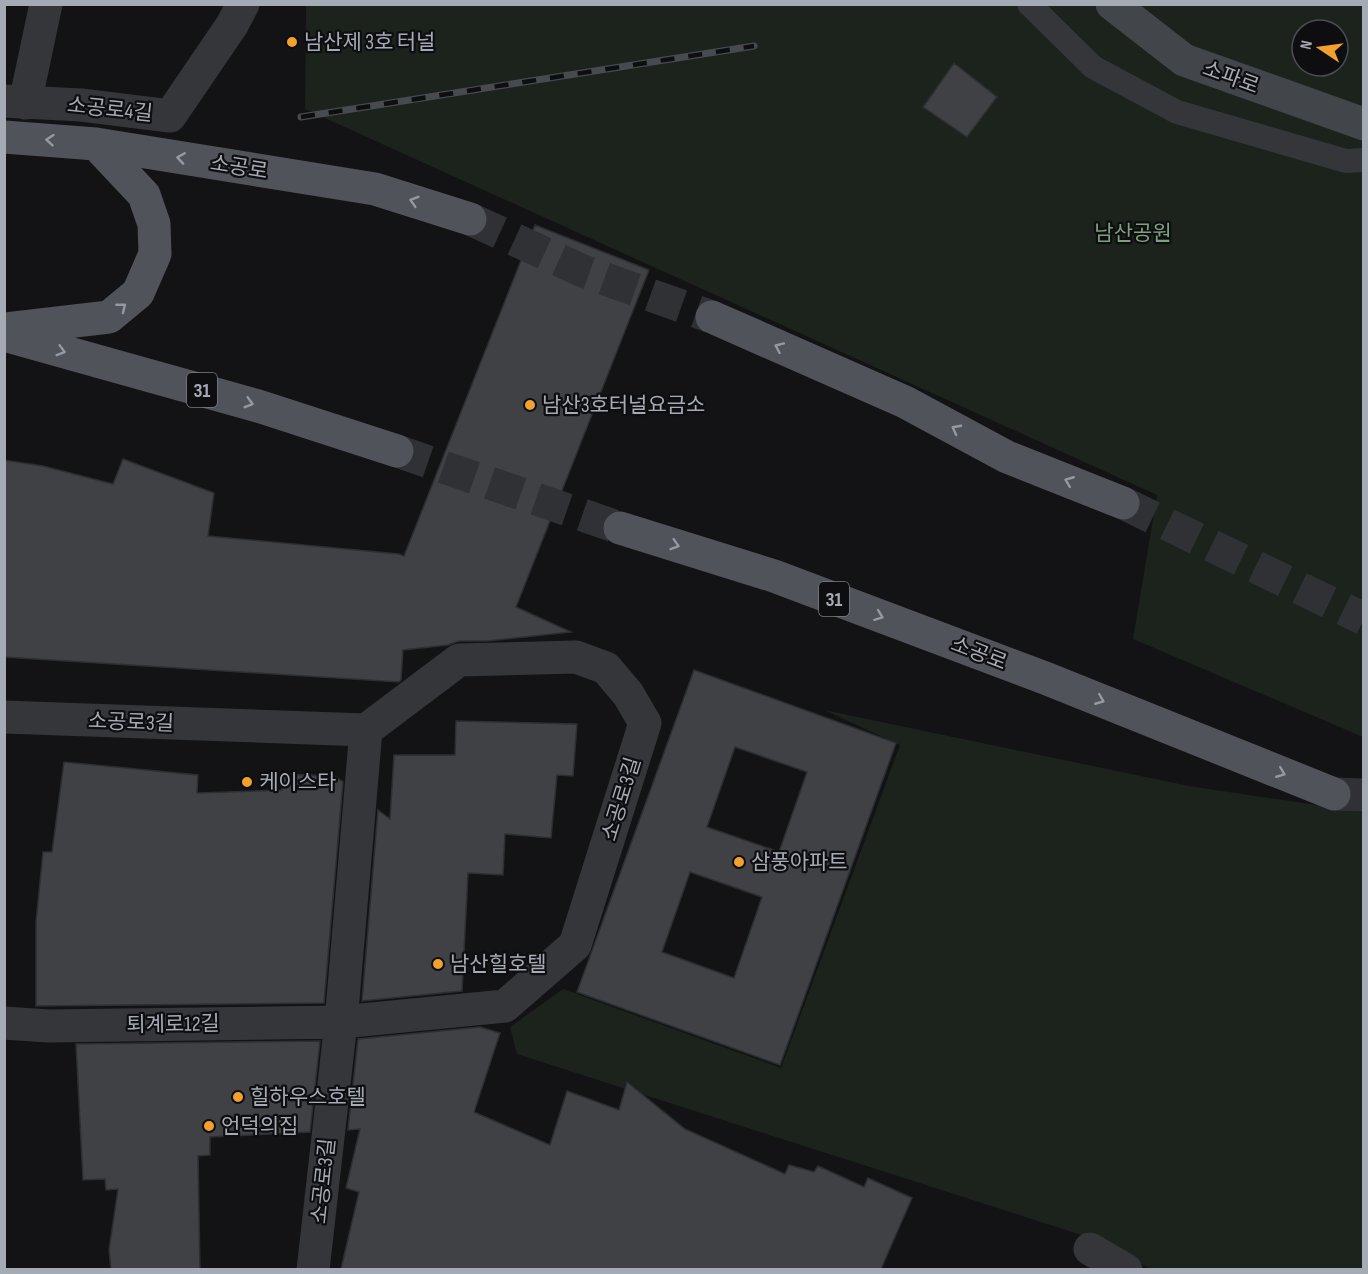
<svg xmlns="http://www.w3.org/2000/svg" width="1368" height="1274" viewBox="0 0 1368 1274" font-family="'Sofia Sans Condensed','Noto Sans KR',sans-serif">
<rect width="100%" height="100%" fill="#131315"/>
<path fill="#1b231c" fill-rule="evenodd" d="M306 5H1363V737L1133 639 1157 495 305 109ZM1302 30H1338V66H1302Z
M824 710 1189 786 1363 812V1269H1151L1091 1238 517 1054 510 1027 563 989 781 1068 900 745Z"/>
<path fill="#3f4145" stroke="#2d2e31" stroke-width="1.5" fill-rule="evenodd" d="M954 63 997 97 967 137 923 107Z
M535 225 649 270 516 607 571 632 487 641H459L448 645 403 650 401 680 399 682 4 657V460L43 466 113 484 123 459 214 493 208 536 399 554 404 556Z
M694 670 896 743 780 1065 577 992ZM735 747 807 772 779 852 707 827ZM690 872 762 897 734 978 662 952Z
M456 721 577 724 573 776 557 775 551 838 505 834 503 875 468 873 462 991 362 1001 378 810 390 819 394 755H455Z
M64 762 198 775 197 793 282 790V774L334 776 343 782 324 1003 36 1006V922L43 852H52Z
M480 1027 500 1033 474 1112 550 1145 567 1091 619 1110 627 1082 685 1129 785 1174 789 1165 814 1172 818 1166 864 1187 868 1178 912 1198 881 1269H341L359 1192 346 1188 360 1129 348 1130 358 1039Z
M320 1041 310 1132 210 1137V1155L198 1156 200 1269H111L109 1250 118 1189 106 1190 105 1179 83 1180 76 1044Z"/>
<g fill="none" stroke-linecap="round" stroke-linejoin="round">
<path stroke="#303135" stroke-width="33" stroke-dasharray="33 16" stroke-linecap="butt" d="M470 219 583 271 712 317
M397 451 620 528
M1123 503 1364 619
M1334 794 1364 795"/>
<path stroke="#34363a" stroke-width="24" d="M1029 4 1093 67 1177 112 1346 161 1364 160"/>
<path stroke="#34363a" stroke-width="33" d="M4 101 81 105 170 116 232 25 243 4
M25 103 46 4
M4 717 366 730 341 1022 313 1270
M4 1023 48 1026 341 1022 505 1006 575 945 645 723 628 694 606 668 576 657 459 660 366 730
M1090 1249 1126 1270"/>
<path stroke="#42454a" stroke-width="33" d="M1112 4 1184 60 1364 124"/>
<path stroke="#505359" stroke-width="33" d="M4 137 96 144 375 189 470 219
M712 317 905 402 1007 457 1123 503
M6 329 109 317 138 293 155 254 154 224 144 195 96 144
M4 335 258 406 397 451
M620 528 774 576 1045 678 1334 794"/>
<defs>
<path id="rail" d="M301 117 754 46"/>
</defs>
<use href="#rail" stroke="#474a4f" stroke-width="7"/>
<use href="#rail" stroke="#0e0e10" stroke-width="4.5" stroke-dasharray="14" stroke-linecap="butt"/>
</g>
<defs><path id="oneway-chevron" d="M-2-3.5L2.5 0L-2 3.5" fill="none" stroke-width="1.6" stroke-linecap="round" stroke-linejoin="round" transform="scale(1.5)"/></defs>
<g stroke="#9499a3">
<use href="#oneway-chevron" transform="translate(50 140) rotate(-175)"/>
<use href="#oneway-chevron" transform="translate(181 158) rotate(-171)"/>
<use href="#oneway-chevron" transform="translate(414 201) rotate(-163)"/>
<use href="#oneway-chevron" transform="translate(122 307) rotate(-39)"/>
<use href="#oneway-chevron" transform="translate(779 347) rotate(-156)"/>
<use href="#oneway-chevron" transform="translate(61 351) rotate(16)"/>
<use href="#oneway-chevron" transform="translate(249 403) rotate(16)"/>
<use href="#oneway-chevron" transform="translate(956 429) rotate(-152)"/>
<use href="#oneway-chevron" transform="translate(1069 481) rotate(-158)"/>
<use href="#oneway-chevron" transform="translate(675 545) rotate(17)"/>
<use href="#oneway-chevron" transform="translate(879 616) rotate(21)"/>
<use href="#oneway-chevron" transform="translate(1100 700) rotate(22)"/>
<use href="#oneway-chevron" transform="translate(1281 773) rotate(22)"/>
</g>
<g fill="#f2a12e" stroke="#0e0e10" stroke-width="2">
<circle cx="292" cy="42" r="6"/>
<circle cx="530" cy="405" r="6"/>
<circle cx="247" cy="782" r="6"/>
<circle cx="739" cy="862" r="6"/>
<circle cx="438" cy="964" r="6"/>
<circle cx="238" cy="1097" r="6"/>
<circle cx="209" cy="1126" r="6"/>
</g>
<g text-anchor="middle" stroke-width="4.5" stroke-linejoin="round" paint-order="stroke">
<g fill="#0e0e10" stroke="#787c84" stroke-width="1.5">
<rect x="187" y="373" width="30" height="34" rx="4.5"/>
<rect x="819" y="582" width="30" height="34" rx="4.5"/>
</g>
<g font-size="20" font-weight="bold" fill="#a5abb5">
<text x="202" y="397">31</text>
<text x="834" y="606">31</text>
</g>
<g font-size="21" fill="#a5abb5" stroke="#0e0e10" text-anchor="start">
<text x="304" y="49">남산제 3호 터널</text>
<text x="542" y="412">남산3호터널요금소</text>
<text x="259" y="789">케이스타</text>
<text x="751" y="869">삼풍아파트</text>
<text x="450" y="971">남산힐호텔</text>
<text x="250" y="1104">힐하우스호텔</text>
<text x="221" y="1133">언덕의집</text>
</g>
<g font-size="21" fill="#a5abb5" stroke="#0e0e10">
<text transform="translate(1231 77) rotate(20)" y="7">소파로</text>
<text transform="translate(110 109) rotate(6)" y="7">소공로4길</text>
<text transform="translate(239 167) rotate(9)" y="7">소공로</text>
<text transform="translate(979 653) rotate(21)" y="7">소공로</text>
<text transform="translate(131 722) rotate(2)" y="7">소공로3길</text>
<text transform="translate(621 799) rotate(-73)" y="7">소공로3길</text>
<text transform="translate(173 1024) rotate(-1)" y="7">퇴계로12길</text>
<text transform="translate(323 1181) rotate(-84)" y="7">소공로3길</text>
</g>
<g font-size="21" fill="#7ca17c" stroke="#0e0e10">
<text x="1133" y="240">남산공원</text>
</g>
</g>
<rect width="1368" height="1274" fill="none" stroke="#a5abb5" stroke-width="12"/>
<g transform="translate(1320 48) rotate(283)"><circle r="28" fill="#0e0e10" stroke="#4a4d52" stroke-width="1.5"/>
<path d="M0-4.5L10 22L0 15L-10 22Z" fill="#f2a12e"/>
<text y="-9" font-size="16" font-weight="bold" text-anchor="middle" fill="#a5abb5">N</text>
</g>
</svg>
